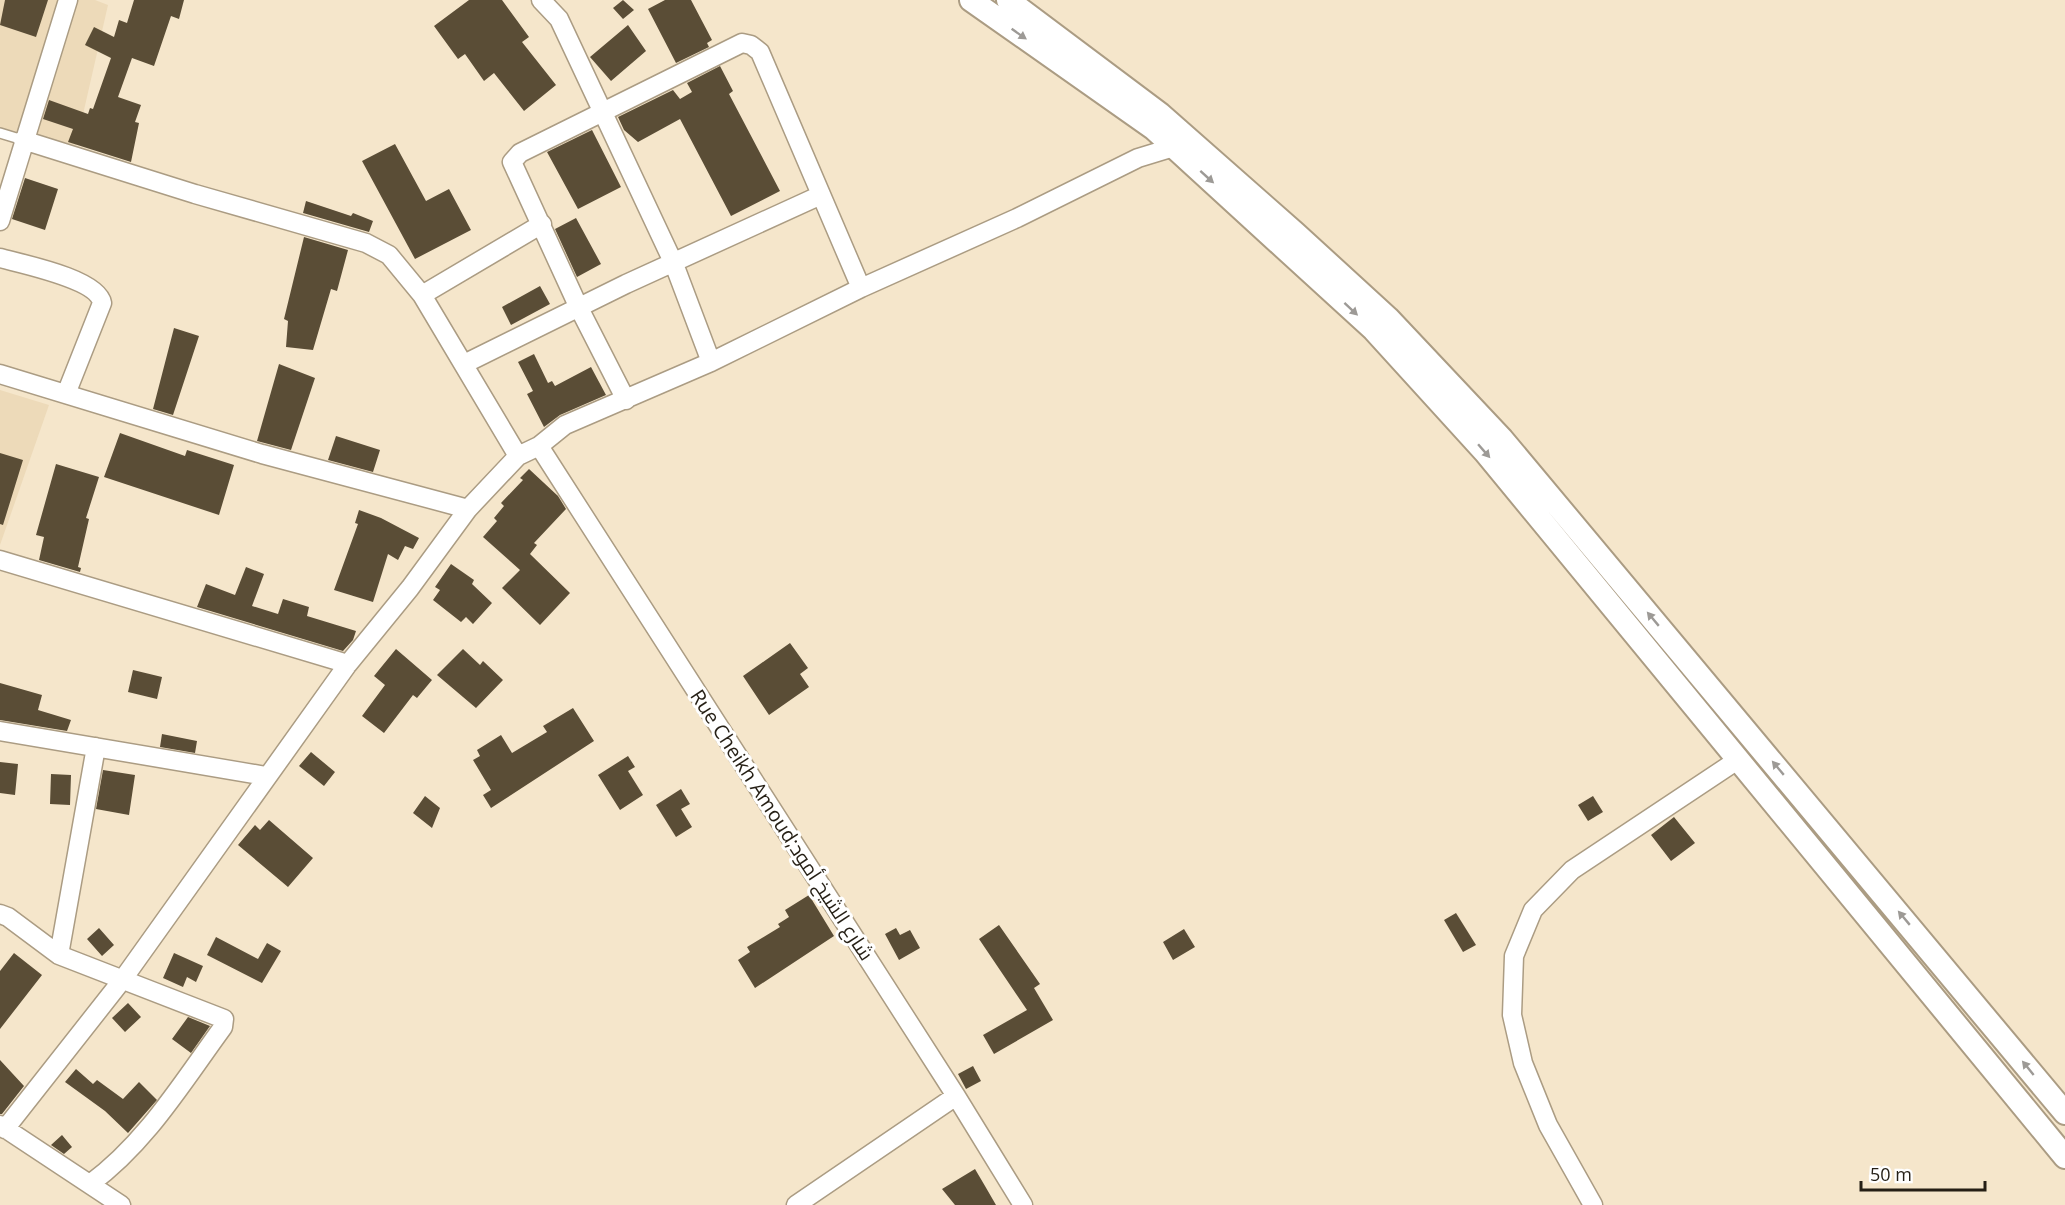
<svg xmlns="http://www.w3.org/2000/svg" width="2065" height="1205" viewBox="0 0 2065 1205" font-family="'Open Sans',Cairo,sans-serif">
<rect width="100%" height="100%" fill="#f5e6cb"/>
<path fill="#eddab9" d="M0 0H95L108 5 76 145 2 128 0 132Z
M0 390 49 405 0 545Z"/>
<path fill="#5a4d36" d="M5 0H48L36 37 0 25Z
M134 0H184L179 19 171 16 154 66 132 58 118 97 141 105 135 122 139 123 131 162 68 142 73 129 43 119 49 100 88 114 90 108 93 109 111 58 85 45 94 27 114 37 119 20 127 23Z
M469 0H502L529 37 522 42 556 85 524 111 494 73 484 81 465 54 458 59 434 26Z
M623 0 634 10 623 19 613 8Z
M665 0H691L712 40 707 43 709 47 676 63 648 9Z
M628 25 646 51 611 81 590 57Z
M720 66 733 91 729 94 780 191 731 216 680 119 638 142 624 130 618 117 673 90 680 99 692 92 687 83Z
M592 130 621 187 578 209 547 152Z
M395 144 426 201 449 189 471 230 415 259 362 161Z
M25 178 58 189 45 230 12 219Z
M306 201 351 216 353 213 373 221 369 232 303 213Z
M576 218 601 264 577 277 555 229Z
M304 237 348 250 337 291 331 289 313 350 286 347 288 321 284 319Z
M540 286 550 304 511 325 502 307Z
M174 328 199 336 173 415 153 409Z
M534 354 548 383 552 381 555 386 591 367 606 395 560 415 544 427 527 394 533 391 518 362Z
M279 364 315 378 291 450 257 441Z
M120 433 185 456 187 450 234 465 219 515 104 477Z
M336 436 380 450 373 472 328 460Z
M0 453 23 460 3 525 0 524Z
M56 464 99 477 86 518 89 519 78 567 81 568 80 572 39 560 44 537 36 535Z
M529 469 558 496 566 509 534 543 537 545 530 554 570 593 540 625 502 588 520 570 483 537 497 521 494 518 504 506 501 503 523 480 520 478Z
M359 510 381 518 419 538 413 549 405 546 398 560 388 554 373 602 334 590 358 524 355 523Z
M451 564 474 580 472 584 492 603 473 624 466 617 461 622 433 600 440 590 435 587Z
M246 567 264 574 252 606 278 614 283 599 309 607 307 616 356 631 353 640 343 651 197 607 206 584 235 595Z
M790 643 808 668 800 674 809 687 769 715 743 676Z
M396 649 432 680 417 698 413 695 384 733 362 716 385 685 374 676Z
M463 649 480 665 483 661 503 680 476 708 437 675Z
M133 670 162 677 157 699 128 692Z
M0 683 42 695 38 710 71 720 67 731 0 720Z
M573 708 594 741 491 808 483 795 491 790 473 760 480 756 477 750 501 735 512 753 547 732 543 726Z
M162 734 197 741 195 753 160 747Z
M311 752 335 772 324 786 299 766Z
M628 756 635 767 628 771 643 795 620 810 598 775Z
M0 762 18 764 15 795 0 793Z
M103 770 135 775 129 815 96 809Z
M51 774 71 775 70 805 50 804Z
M681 789 690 804 681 809 692 827 676 837 656 805Z
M425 796 440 808 432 828 413 813Z
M1593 796 1603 812 1588 821 1578 805Z
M1674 817 1695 843 1671 861 1651 835Z
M269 820 313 858 288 887 238 845 255 825 260 830Z
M809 895 834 936 755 988 738 960 750 952 747 947 780 927 778 924 789 917 785 910Z
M1456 913 1476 945 1463 952 1444 920Z
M999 925 1040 984 1034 988 1053 1020 994 1054 983 1035 1027 1010 979 939Z
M99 928 114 945 102 956 87 939Z
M896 928 900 935 910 930 920 948 899 960 885 934Z
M1184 929 1195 947 1173 960 1163 942Z
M216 937 258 959 267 943 281 951 262 983 207 955Z
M14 953 42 975 0 1029V971Z
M174 953 203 966 196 982 187 977 183 987 163 978Z
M128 1003 141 1017 125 1032 112 1018Z
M188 1017 210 1026 191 1053 172 1039Z
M0 1060 24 1086 2 1114H0Z
M973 1066 981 1081 966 1089 958 1074Z
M76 1069 93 1084 97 1080 123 1099 139 1082 157 1100 128 1133 105 1111 65 1082Z
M62 1135 72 1147 64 1154 51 1145Z
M975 1169 985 1186 996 1205H955L942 1189Z"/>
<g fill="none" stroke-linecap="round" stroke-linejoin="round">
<defs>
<path id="service" d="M0 133 23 140"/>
<path id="minor" d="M541 0 559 19 674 264 711 362
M23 140 195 194 366 243 389 255 422 295 518 456
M0 221 68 0
M0 258C22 264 98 279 102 303L66 394
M422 295 542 224
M464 364 626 284 821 195
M0 374 262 454 468 509
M626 400 579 308 512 162 520 153 742 43 751 45 760 52 861 288
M539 446 956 1096 1023 1205
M0 560 348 664
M0 731 266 776
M0 914 8 917 59 955 224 1019 223 1027C182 1083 146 1143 90 1184
M59 955 96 747
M0 1125 121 1205
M5 1129 123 979 348 664 410 588 468 509 518 456 539 446 565 425 711 362 861 288 1017 218 1138 158 1174 147
M796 1205 956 1096
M1593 1205 1548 1125 1523 1063 1512 1015 1514 956 1533 910 1572 870 1739 759"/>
<path id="tertiary" d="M971 0 1153 128 1374 330 1485 452 2065 1157
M1008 0 1160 114 1295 233 1388 318 1502 439 2065 1113"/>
</defs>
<use href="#service" stroke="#ab9c83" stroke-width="12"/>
<use href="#minor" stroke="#ab9c83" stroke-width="21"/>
<use href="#tertiary" stroke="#ab9c83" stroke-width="26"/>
<use href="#service" stroke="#fff" stroke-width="9"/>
<use href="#minor" stroke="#fff" stroke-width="18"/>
<use href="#tertiary" stroke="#fff" stroke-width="22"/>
</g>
<defs><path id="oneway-solid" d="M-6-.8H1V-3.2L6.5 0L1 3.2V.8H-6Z" transform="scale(1.5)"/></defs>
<g fill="#9d9a96">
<use href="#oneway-solid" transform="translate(1019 34) rotate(35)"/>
<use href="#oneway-solid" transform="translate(1207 177) rotate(42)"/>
<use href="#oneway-solid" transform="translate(1351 309) rotate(43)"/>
<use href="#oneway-solid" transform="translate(1484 451) rotate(49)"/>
<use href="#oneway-solid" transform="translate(1653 619) rotate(-130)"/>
<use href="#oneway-solid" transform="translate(1778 768) rotate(-130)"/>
<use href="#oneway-solid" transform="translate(1904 918) rotate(-130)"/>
<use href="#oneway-solid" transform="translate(2028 1068) rotate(-129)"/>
</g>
<g text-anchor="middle" stroke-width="6" stroke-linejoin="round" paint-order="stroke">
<g font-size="20" fill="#251f15" stroke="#fff">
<text transform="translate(782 825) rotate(57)" y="7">Rue Cheikh Amoud;شارع الشيخ أمود</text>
</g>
</g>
<path d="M1861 1181v9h124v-9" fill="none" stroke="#251f15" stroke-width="3"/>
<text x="1870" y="1181" font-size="18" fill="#251f15" stroke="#ffffff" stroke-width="4.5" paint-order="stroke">50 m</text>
</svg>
